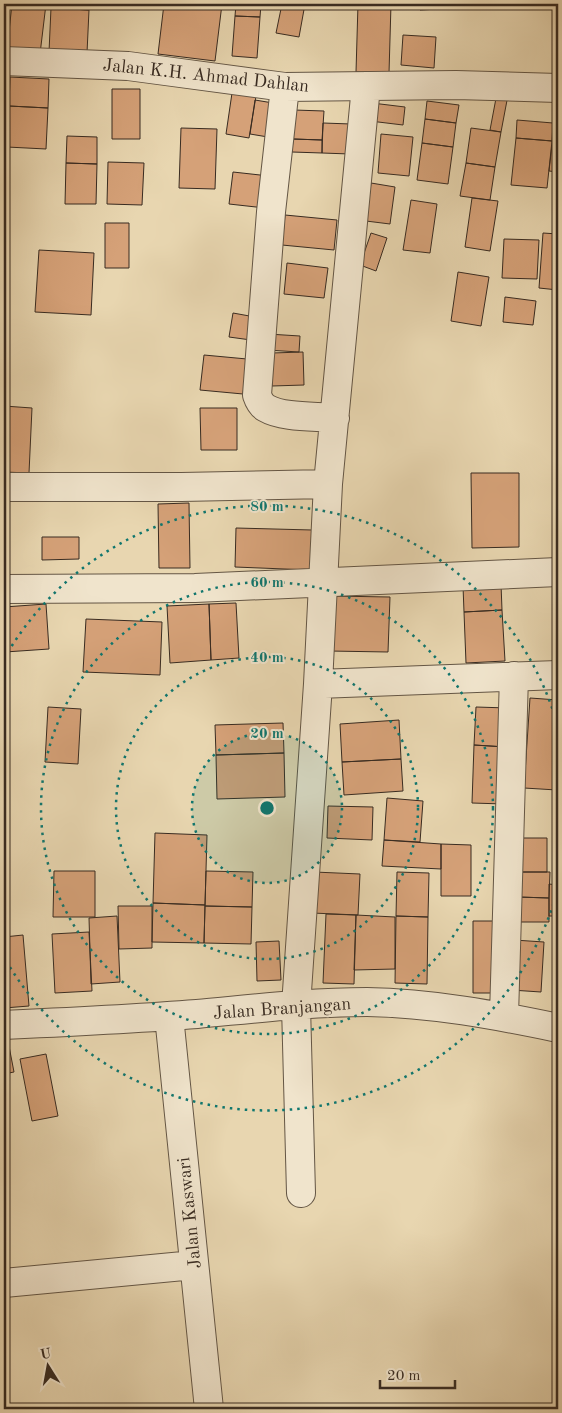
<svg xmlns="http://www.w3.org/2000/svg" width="562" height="1413" viewBox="0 0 562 1413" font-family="'Old Standard TT',serif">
<rect width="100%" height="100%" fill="#e8d6b0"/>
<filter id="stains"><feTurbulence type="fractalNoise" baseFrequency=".004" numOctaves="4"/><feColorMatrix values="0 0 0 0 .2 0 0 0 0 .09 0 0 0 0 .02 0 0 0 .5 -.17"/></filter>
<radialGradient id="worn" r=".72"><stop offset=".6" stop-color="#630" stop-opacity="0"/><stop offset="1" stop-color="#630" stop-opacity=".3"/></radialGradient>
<path fill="#d5a178" stroke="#382b21" d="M12 4H46L40 54 7 50Z
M51 4H89V10L51 8Z
M164 4H222L215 61 158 54Z
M236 4H261L260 17 235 16Z
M282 4H305L299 37 276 33Z
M358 4H391L389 73 356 72Z
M419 4H439V9L420 10Z
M51 8 89 10 87 53 49 52Z
M235 16 260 17 257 58 232 56Z
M403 35 436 37 434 68 401 65Z
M10 77 49 79 48 108 9 106Z
M112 89H140V139H112Z
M232 93 256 96 249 138 226 134Z
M497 93 508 95 501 132 490 130Z
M255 100 273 103 268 137 250 134Z
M427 101 459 105 456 123 425 119Z
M372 103 405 107 403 125 370 121Z
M9 106 48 108 46 149 7 147Z
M294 110 324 111 322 140 293 139Z
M425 119 456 123 453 147 422 143Z
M517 120 553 123 552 141 516 138Z
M323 123 351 124 350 154 322 153Z
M181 128 217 129 215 189 179 188Z
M471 128 501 132 495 167 466 163Z
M381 134 413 137 409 176 378 173Z
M67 136 97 137V164L66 163Z
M516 138 552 141 547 188 511 185Z
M293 139 322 140V153L292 152Z
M422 143 453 147 448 184 417 180Z
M552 145 558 146V172L549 171Z
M108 162 144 163 142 205 107 204Z
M66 163 97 164 96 204H65Z
M466 163 495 167 490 200 460 196Z
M233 172 269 176 265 208 229 204Z
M371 183 395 187 390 224 366 221Z
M472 198 498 201 490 251 465 247Z
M411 200 437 204 430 253 403 250Z
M285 215 337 220 334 250 282 245Z
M105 223H129V268H105Z
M371 233 387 238 376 271 360 265Z
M543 233 558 234V290L539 288Z
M504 239 539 240 537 279 502 278Z
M39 250 94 253 91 315 35 312Z
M287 263 328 268 324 298 284 294Z
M458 272 489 277 481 326 451 321Z
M505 297 536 301 533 325 503 322Z
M233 313 255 317 251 340 229 337Z
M268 334 300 336 299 352 267 350Z
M303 352 304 385 272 386V353Z
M204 355 247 359 243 394 200 390Z
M4 406 32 408 29 473 4 472Z
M200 408H237V450H201Z
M471 473H519V547L472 548Z
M554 473H558V546H554Z
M189 503 190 568H159L158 504Z
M236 528 312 530 310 570 235 567Z
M42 537H79V559L42 560Z
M501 584 502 610 464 612 463 586Z
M330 596 390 597 388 652 329 651Z
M236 603 239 658 211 660 209 604Z
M46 604 49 649 5 652 4 607Z
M209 604 211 660 170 663 167 606Z
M502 610 505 661 466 663 464 612Z
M86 619 162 622 160 675 83 672Z
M530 698 558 700 557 790 524 788Z
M48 707 81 709 78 764 45 762Z
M476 707 508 708 506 747 474 745Z
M399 720 401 759 342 762 340 724Z
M283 723 284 753 216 755 215 725Z
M474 745 506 747 504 804 472 803Z
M284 753 285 797 217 799 216 755Z
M401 759 403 791 344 795 342 762Z
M387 798 423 801 420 842 384 840Z
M328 806 373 807 372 840 327 838Z
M155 833 207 835 205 905 153 903Z
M520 838H547V872H520Z
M384 840 441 844V869L382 866Z
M441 844 471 845V896H441Z
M54 871H95V917H53Z
M206 871 253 872 252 907 205 906Z
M314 872 360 874 358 915 312 913Z
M397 872 429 873 428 917 396 916Z
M520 872H550L549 898 518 897Z
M549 884 558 885V916H549Z
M518 897 549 898V922H517Z
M153 903 205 905 204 943 152 942Z
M118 906H152V948L119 949Z
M205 906 252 907 251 944 204 943Z
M326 914 356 915 354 984 323 983Z
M356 915 395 917V969L354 970Z
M117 916 120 982 91 984 89 918Z
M396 916 428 917 427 984 395 983Z
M473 921H497V993H473Z
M89 932 92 991 55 993 52 934Z
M23 935 29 1006 4 1008V937Z
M514 940 544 942 541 992 511 990Z
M279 941 281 980 257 981 256 942Z
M8 1041 14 1072 4 1074V1042Z
M46 1054 58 1116 32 1121 20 1059Z"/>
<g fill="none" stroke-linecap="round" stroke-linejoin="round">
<defs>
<path id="minor" d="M4 61 128 66 285 87 456 85 558 88
M285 87 271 212 257 395C259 401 261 405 266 408 283 418 315 416 335 418
M4 487H181L328 484
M4 589 195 588 558 572
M318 684 558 675
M169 1016 209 1409
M504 1016 514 676
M4 1025C68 1022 133 1019 197 1014 252 1009 311 1002 367 1002 431 1003 496 1015 558 1028
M301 1193 296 1006 318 684 328 484 366 86
M4 1283 194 1265"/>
</defs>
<use href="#minor" stroke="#645645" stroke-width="30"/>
<use href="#minor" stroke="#f0e4cc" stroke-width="28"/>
</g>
<circle cx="267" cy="808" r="75" fill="#0f766e" fill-opacity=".12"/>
<g fill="none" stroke="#0f766e" stroke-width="2.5" stroke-dasharray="2.5 5">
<circle cx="267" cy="808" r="75"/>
<circle cx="267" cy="808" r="151"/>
<circle cx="267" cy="808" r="226"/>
<path d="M558 889A302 302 0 0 1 4 957M4 659A302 302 0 0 1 558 727"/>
</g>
<g text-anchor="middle" stroke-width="4" stroke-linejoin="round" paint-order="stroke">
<g font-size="18" fill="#382b21" stroke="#f0e4cc">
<text transform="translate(206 75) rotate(6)" y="6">Jalan K.H. Ahmad Dahlan</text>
<text transform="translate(282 1008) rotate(-4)" y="6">Jalan Branjangan</text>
<text transform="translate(189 1213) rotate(-96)" y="6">Jalan Kaswari</text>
</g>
</g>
<circle cx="267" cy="808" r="8" fill="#0f766e" stroke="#f0e4cc" stroke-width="2.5"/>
<g font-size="15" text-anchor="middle" font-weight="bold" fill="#0f766e" stroke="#f0e4cc" stroke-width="4" stroke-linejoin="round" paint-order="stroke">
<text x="267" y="511">80 m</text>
<text x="267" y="587">60 m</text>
<text x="267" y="662">40 m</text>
<text x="267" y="738">20 m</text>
</g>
<rect width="562" height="1413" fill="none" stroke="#e8d6b0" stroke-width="20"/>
<rect x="5" y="5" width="552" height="1403" fill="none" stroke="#382b21" stroke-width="2.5"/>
<rect x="10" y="10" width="542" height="1393" fill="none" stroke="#382b21"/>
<g transform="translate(48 1366) rotate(349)" stroke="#f0e4cc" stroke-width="4" paint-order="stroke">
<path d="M0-4L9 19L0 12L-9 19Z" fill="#382b21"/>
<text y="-8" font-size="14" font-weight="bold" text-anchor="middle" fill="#382b21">U</text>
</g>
<path d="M380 1380v8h75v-8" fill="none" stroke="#382b21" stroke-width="2.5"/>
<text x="387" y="1380" font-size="15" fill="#382b21" stroke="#f0e4cc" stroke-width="4" paint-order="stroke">20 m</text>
<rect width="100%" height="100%" filter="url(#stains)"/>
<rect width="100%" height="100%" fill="url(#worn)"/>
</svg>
